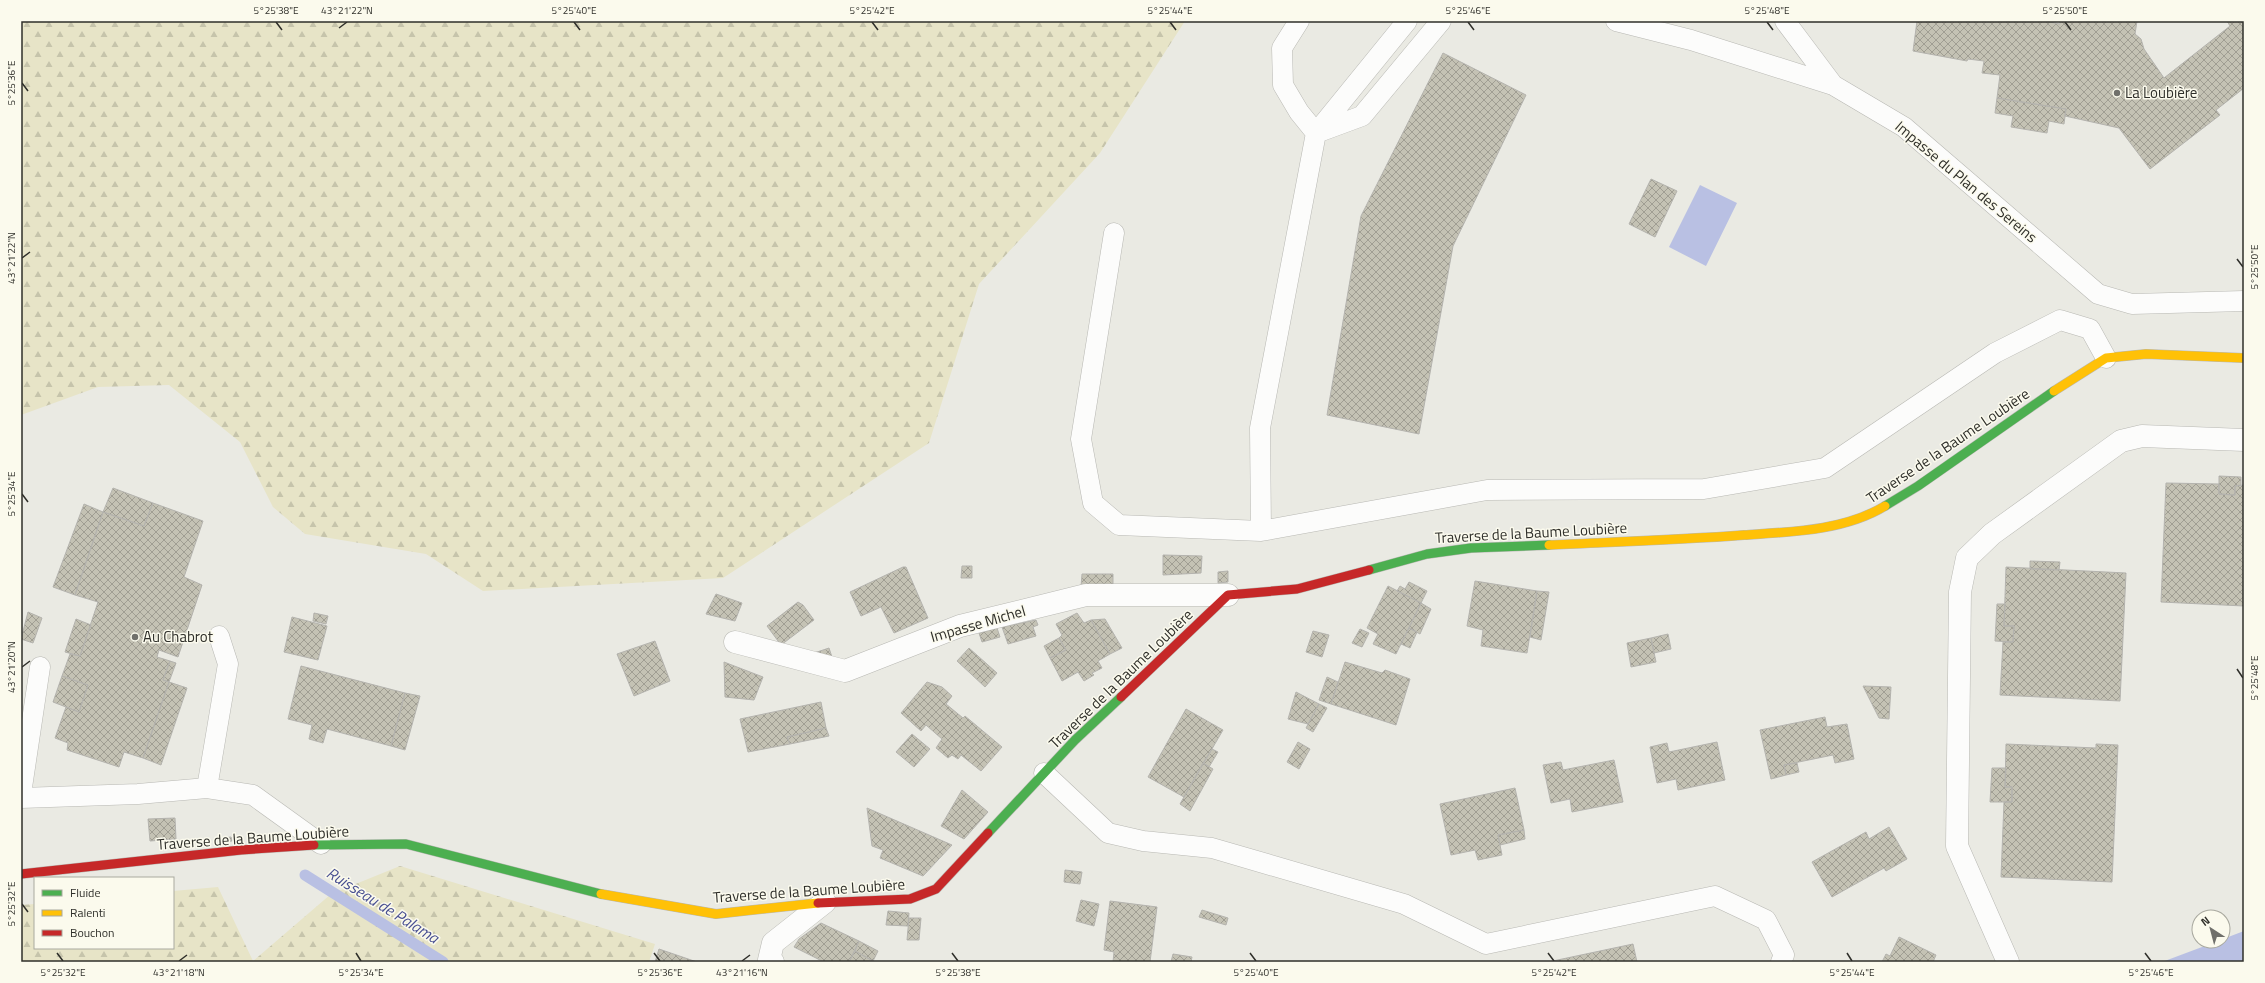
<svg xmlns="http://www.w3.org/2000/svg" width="2265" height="983" viewBox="0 0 2265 983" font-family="'Titillium Web',sans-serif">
<defs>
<pattern id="forest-firs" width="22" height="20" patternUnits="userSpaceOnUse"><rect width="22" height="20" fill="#e7e4c7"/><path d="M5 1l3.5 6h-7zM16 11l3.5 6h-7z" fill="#c6c4ab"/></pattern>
<pattern id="building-cross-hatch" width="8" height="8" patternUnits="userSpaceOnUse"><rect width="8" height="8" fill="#c4c2b4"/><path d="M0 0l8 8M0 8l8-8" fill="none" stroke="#a09e93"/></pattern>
</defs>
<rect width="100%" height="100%" fill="#eaeae3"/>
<path fill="url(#forest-firs)" d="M21 21H1185L1100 153 979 284 929 443 723 578 483 591 426 554 305 534 273 507 240 442 169 385 98 387 21 415Z
M400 866 655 944 649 962H21V905L35 904V948H173V891L218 887 253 961 331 894Z"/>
<path fill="#b9c0e3" d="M1700 185 1737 203 1706 266 1669 247Z
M2244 931V962H2162L2218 941H2223V939Z"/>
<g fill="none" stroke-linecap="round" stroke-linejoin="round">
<path stroke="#b9c0e3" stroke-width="11" d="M305 875 443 962"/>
</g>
<path fill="url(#building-cross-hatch)" stroke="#b4b3ae" d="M1917 21H2044L2060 24V21H2137L2135 34 2141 39 2144 49 2164 78 2230 26 2227 21H2244V88L2216 110 2220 115 2150 169 2119 128 2065 116 2066 109 1997 98 2000 75 1982 73 1984 61 1968 59 1967 61 1913 51Z
M1443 53 1526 95 1453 246 1419 434 1327 415 1361 216Z
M1997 98 2066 109 2064 124 2049 121 2047 133 2011 127 2013 116 1995 113Z
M1651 179 1677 191 1655 237 1629 224Z
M2219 476 2241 477V485L2235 486V495L2219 494Z
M2166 483 2219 484V494L2235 495V486L2244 485V606L2161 602Z
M113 488 153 503 144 526 103 512Z
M153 503 203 521 184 577 202 585 178 657 159 650 157 657 170 661 163 680 169 682 143 758 124 752 119 767 67 750 68 743 55 738 66 707 79 712 88 685 62 676 70 654 80 656 98 602 75 595 103 512 144 526Z
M84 504 103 512 75 595 53 587Z
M1163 555 1202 556 1201 573 1163 575Z
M2030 561 2060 562 2059 570 2030 569Z
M962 566H972V578H961Z
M903 567H906L928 618 894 633 881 607 861 616 850 592Z
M2006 567 2126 573 2120 701 2000 695 2003 642H2013L2014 626H2004Z
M1228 571V582L1218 583V572Z
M1082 574H1113V586L1081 587Z
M1475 581 1537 591 1527 653 1481 646 1483 630 1467 626Z
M1409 582 1427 591 1421 603 1397 591 1400 586 1405 589Z
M1388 586 1421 603 1396 654 1373 644 1378 634 1367 628Z
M1537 591 1549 592 1541 640 1530 637Z
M716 594 742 603 735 621 706 614Z
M798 602 803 605 814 620 781 645 767 626Z
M1421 603 1431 609 1420 634 1409 628Z
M1997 604H2005L2004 626H2014L2013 642 1995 641Z
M28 612 42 618 33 643 21 639Z
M314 613 328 616 326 624 313 621Z
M1077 613 1084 623 1091 620 1110 654 1098 661 1102 668 1092 673 1094 675 1084 681 1078 672 1062 681 1050 658 1066 650 1059 638 1062 635 1056 624Z
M292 617 327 626 318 660 284 652Z
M76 619 91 625 80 656 65 652Z
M1105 619 1122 648 1110 654 1091 620Z
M1036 620 1038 625 1033 627 1036 636 1008 644 1002 627Z
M997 628 1000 637 982 642 979 633Z
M1409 628 1417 632 1410 648 1401 644Z
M1360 629 1369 633 1362 647 1352 643Z
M1313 631 1329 635 1322 657 1306 652Z
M1668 634 1671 649 1654 653 1651 638Z
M1059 638 1066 650 1050 658 1044 646Z
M1651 638 1656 662 1631 667 1627 643Z
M655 641 670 681 634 696 617 654Z
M829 648 833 660 814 653Z
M969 648 997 673 985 687 957 661Z
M170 661 176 663 169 682 163 680Z
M724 662 763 677 754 700 725 697Z
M1345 662 1382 673 1385 670 1410 679 1396 725 1331 704Z
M301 666 405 693 391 746 327 729 323 743 309 739 312 725 288 719Z
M62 676 88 685 79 712 53 702Z
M1327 677 1338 682 1331 704 1319 700Z
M169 682 187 688 161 765 143 758Z
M927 682 942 687 952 696 946 704 963 718 965 716 1002 747 981 771 961 755 958 759 952 755 948 758 936 748 942 739 926 725 921 731 901 713Z
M1863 686 1891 687 1889 719 1879 718Z
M1296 692 1319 704 1308 724 1288 719Z
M405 693 420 696 405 750 391 746Z
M821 702 826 728 787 737 790 744 748 752 740 719Z
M1319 704 1327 708 1313 732 1306 728Z
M1186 709 1223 730 1184 797 1148 777Z
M1825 717 1827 727 1847 724 1854 759 1835 763 1833 755 1784 765 1786 775 1771 779 1760 730Z
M826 728 829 736 790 744 787 737Z
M912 734 930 749 914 767 896 752Z
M1298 742 1310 749 1299 769 1287 762Z
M1717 742 1725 780 1678 790 1676 779 1657 783 1650 747 1667 743 1669 752Z
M2006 744 2096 748V744L2118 745 2112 882 2001 877 2004 802H2012V787H2005Z
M1212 749 1218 752 1209 767 1203 763Z
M1614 760 1623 802 1572 812 1570 799 1551 803 1543 765 1561 762 1563 770Z
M1203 763 1213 769 1190 811 1180 804Z
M1797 763 1799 772 1786 775 1784 765Z
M1992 768H2006L2005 787H2012V802H1990Z
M1515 788 1524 830 1498 835 1502 855 1478 860 1475 850 1451 855 1440 804Z
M962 790 988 812 964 839 941 826Z
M867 808 952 845 923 876 880 858 883 850 872 846Z
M175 818 176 839 150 841 148 819Z
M1889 827 1907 859 1886 871 1884 868 1832 897 1812 862 1866 832 1869 839Z
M1524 830 1525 839 1500 845 1498 835Z
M231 837 232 841 223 842V838Z
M1065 870 1082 872 1080 884 1064 882Z
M1081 900 1099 904 1094 926 1076 921Z
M1110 901 1157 907 1150 962H1113L1114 952 1104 950Z
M1202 910 1228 918 1226 925 1199 917Z
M888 911 909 913 908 926 886 925Z
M909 918H921L919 940H907Z
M821 923 859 941 849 962H824L794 947 799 939Z
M1899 937 1936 955 1933 962H1882L1886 954 1890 956Z
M859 941 878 951 873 961 855 951Z
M1633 944 1637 962H1548Z
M659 949 697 962H655Z
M855 951 873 961V962H849Z
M1173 954 1192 957 1191 962H1171Z"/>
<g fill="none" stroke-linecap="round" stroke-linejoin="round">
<defs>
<path id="lane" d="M1616 21 1691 40 1833 85 1904 127 2098 294 2132 304 2244 301
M1785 21 1833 85
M1316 133 1362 116 1441 21
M1316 133 1407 21
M1114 233 1081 439 1093 503 1119 525 1261 531 1487 490 1704 489 1825 468 1995 353 2060 320 2090 329 2106 358
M1261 531 1260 428 1316 133 1299 112 1283 85 1282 48 1299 21
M1044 773 1108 833 1143 841 1212 848 1404 904 1486 944 1715 896 1766 920 1784 955 1781 962
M207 788 228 664 219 636
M21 794 40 667
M21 798 138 794 207 788 253 795 321 844"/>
<path id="street" d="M735 642 845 671 960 626 1086 595H1228
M773 962 769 960 773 943 825 902
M2008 962 1957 846 1960 592 1967 558 1992 534 2121 441 2142 436 2244 440"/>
<path id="fast" d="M1885 506 1918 486 2054 391
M1369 570 1427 554 1471 548 1549 545
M988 833 1075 740 1121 697
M314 845 406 844 601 894"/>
<path id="slow" d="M2054 391 2106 358 2146 354 2244 358
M1549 545C1614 542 1679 540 1744 535 1790 532 1844 531 1885 506
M601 894 716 914 818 903"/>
<path id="jam" d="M1121 697 1228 595 1297 589 1369 570
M21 874 241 850 314 845
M818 903 910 899 936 889 988 833"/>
</defs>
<use href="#lane" stroke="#b8b8b3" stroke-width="21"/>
<use href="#street" stroke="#b8b8b3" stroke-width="23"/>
<use href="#fast" stroke="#b8b8b3" stroke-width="10"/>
<use href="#slow" stroke="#b8b8b3" stroke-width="10"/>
<use href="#jam" stroke="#b8b8b3" stroke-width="10"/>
<use href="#lane" stroke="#fcfcfb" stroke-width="20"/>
<use href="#street" stroke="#fcfcfb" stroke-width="22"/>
<use href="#fast" stroke="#4caf50" stroke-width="9"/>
<use href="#slow" stroke="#ffc107" stroke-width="9"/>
<use href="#jam" stroke="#c62828" stroke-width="9"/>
</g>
<path fill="none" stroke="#2f2f2a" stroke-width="1.5" d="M276 22 282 30M574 22 580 30M872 22 878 30M1170 22 1176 30M1468 22 1474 30M1767 22 1773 30M2065 22 2071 30M339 28 347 22M22 83 28 91M22 258 30 252M2237 259 2243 267M22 494 28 502M22 667 30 661M2237 669 2243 678M22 904 28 912M57 953 63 961M356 953 361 961M654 953 660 961M952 953 958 961M1250 953 1256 961M1548 953 1554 961M1847 953 1852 961M2145 953 2151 961M179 961 187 955M742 961 750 955"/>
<g fill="#70706b" stroke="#fbfaed" stroke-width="1.5">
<circle cx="2117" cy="93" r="4"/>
<circle cx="135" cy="637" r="4"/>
</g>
<g text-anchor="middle" stroke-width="3" stroke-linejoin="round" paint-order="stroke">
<g font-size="15" fill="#2f2f2a" stroke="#fbfaed" text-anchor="start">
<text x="2125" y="98">La Loubière</text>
<text x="143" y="642">Au Chabrot</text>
</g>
<g font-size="15" fill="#2f2f2a" stroke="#fbfaed">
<text transform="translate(1966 182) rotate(40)" y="5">Impasse du Plan des Sereins</text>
<text transform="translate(1948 446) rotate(-34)" y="5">Traverse de la Baume Loubière</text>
<text transform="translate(1531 533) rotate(-3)" y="5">Traverse de la Baume Loubière</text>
<text transform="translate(978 624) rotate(-16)" y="5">Impasse Michel</text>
<text transform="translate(1121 679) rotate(-44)" y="5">Traverse de la Baume Loubière</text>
<text transform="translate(253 838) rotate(-4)" y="5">Traverse de la Baume Loubière</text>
<text transform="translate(809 891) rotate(-4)" y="5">Traverse de la Baume Loubière</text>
</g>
<g font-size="16" font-style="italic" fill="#484f91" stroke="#fbfaed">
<text transform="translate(383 905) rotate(32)" y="6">Ruisseau de Palama</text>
</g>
</g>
<rect width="2265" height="983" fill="none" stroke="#fbfaed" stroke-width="44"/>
<rect x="34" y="877" width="140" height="72" fill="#fbfaed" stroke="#a9a99f"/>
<rect x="42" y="890" width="20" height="6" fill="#4caf50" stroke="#a9a99f"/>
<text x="70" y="897" font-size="12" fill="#2f2f2a">Fluide</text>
<rect x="42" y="910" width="20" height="6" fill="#ffc107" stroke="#a9a99f"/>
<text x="70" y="917" font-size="12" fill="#2f2f2a">Ralenti</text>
<rect x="42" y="930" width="20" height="6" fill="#c62828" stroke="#a9a99f"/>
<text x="70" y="937" font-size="12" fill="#2f2f2a">Bouchon</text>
<g transform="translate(2211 929) rotate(324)"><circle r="19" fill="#fbfaed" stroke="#a9a99f"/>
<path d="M0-3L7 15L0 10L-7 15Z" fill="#70706b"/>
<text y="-6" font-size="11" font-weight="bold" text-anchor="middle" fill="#2f2f2a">N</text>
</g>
<rect x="22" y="22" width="2221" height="939" fill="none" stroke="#2f2f2a" stroke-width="1.5"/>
<g font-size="10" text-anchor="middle" fill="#2f2f2a">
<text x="276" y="14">5°25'38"E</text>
<text x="347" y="14">43°21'22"N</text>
<text x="574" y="14">5°25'40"E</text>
<text x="872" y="14">5°25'42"E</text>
<text x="1170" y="14">5°25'44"E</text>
<text x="1468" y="14">5°25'46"E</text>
<text x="1767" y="14">5°25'48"E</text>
<text x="2065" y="14">5°25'50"E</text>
<text transform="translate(11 83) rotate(-90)" y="4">5°25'36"E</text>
<text transform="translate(11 258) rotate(-90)" y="4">43°21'22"N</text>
<text transform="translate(2254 267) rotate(-90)" y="4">5°25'50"E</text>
<text transform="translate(11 494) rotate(-90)" y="4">5°25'34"E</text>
<text transform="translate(11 667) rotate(-90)" y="4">43°21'20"N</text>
<text transform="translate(2254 678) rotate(-90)" y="4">5°25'48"E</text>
<text transform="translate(11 904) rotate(-90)" y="4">5°25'32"E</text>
<text x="63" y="976">5°25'32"E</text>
<text x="179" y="976">43°21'18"N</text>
<text x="361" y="976">5°25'34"E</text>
<text x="660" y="976">5°25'36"E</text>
<text x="742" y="976">43°21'16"N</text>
<text x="958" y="976">5°25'38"E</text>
<text x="1256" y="976">5°25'40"E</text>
<text x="1554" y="976">5°25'42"E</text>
<text x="1852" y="976">5°25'44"E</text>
<text x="2151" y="976">5°25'46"E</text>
</g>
</svg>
